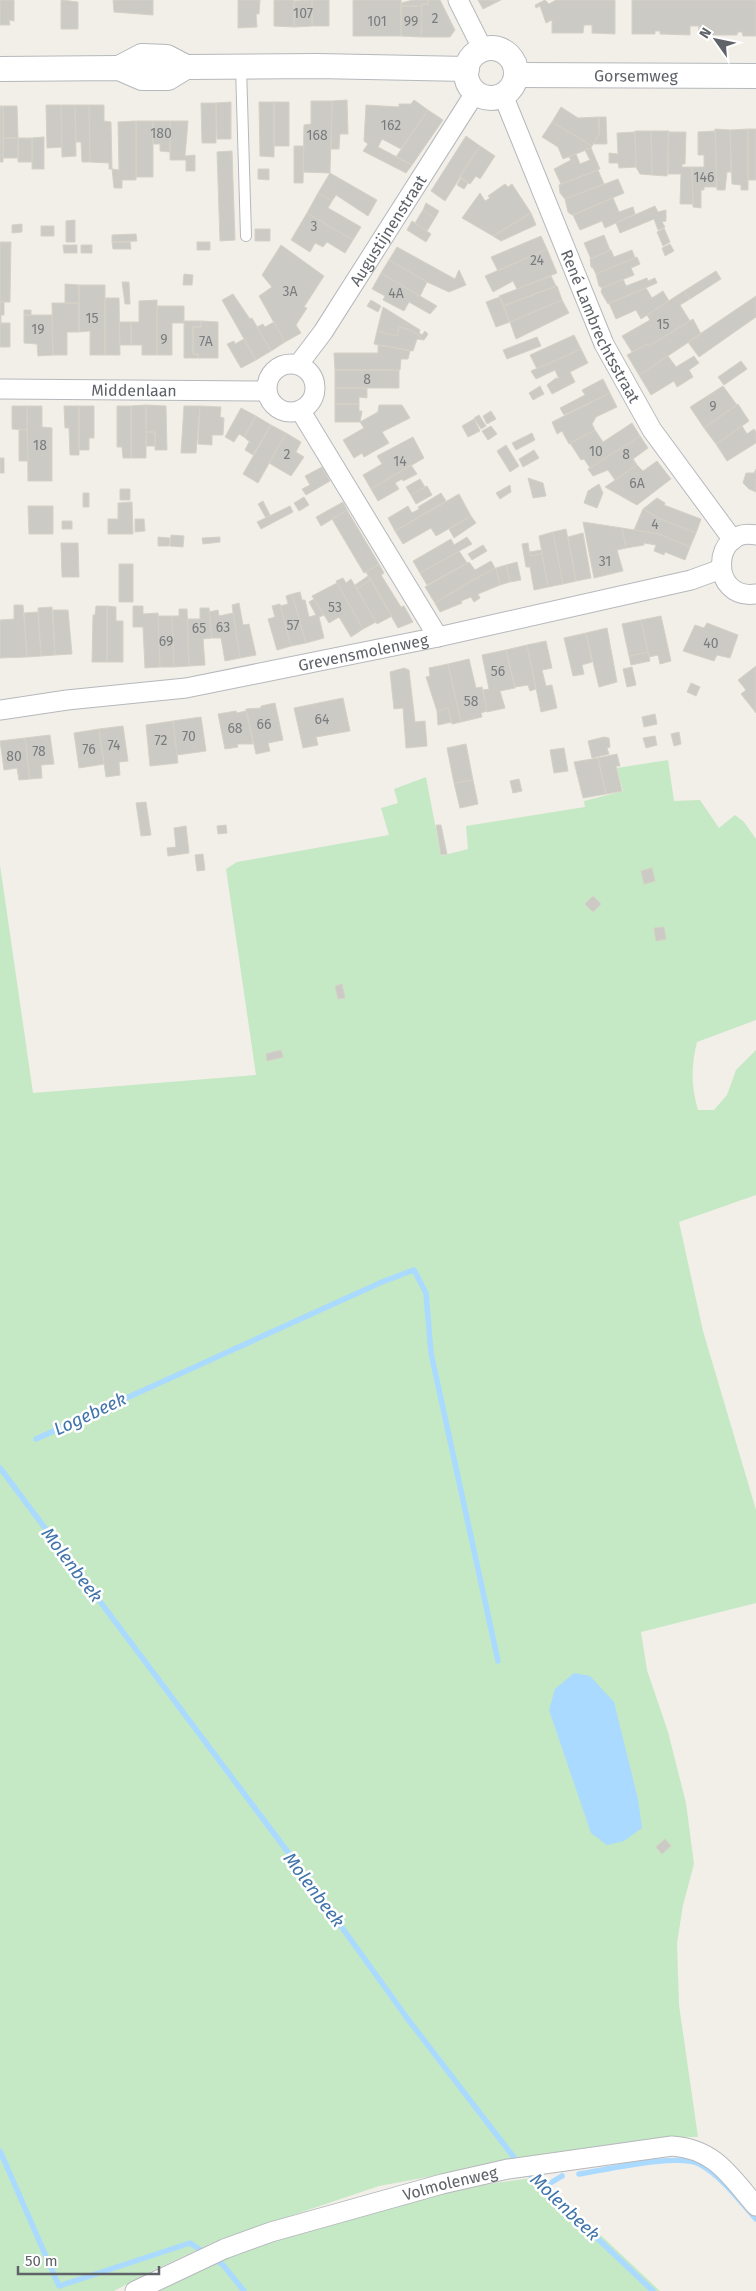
<svg xmlns="http://www.w3.org/2000/svg" width="756" height="2291" viewBox="0 0 756 2291" font-family="'Fira Sans',sans-serif">
<rect width="100%" height="100%" fill="#f1efe8"/>
<path fill="#c5e8c5" d="M668 760 674 801 700 800 719 828 735 815 744 822 756 839V1020L697 1042C691 1066 691 1087 698 1110H714L727 1095 736 1070 756 1050V1195L679 1222 703 1331 756 1510V1603L641 1632 647 1670 668 1732 686 1803 694 1864 683 1905 677 1943 679 2005 698 2137H675L547 2155 379 2186 216 2241 154 2270 114 2291H0V865L33 1093 256 1075 226 869 237 862 389 835 381 808 398 803 394 789 426 777 441 856 468 849 466 826 585 807 584 801 623 791 617 768Z
M539 2177 660 2291H152L250 2244 461 2188Z"/>
<path fill="#aadaff" d="M574 1673 590 1676 614 1702 638 1799 642 1828 624 1841 607 1845 591 1833 549 1710 555 1689Z"/>
<g fill="none" stroke-linecap="round" stroke-linejoin="round">
<path stroke="#aadaff" stroke-width="5.5" d="M36 1439 382 1282 414 1270 426 1293 431 1353 498 1661
M0 1468 290 1855 407 2018 519 2164
M0 2151 59 2286 190 2243 205 2253
M525 2170 653 2291
M579 2174C605 2170 681 2152 701 2165 723 2178 739 2200 756 2219
M542 2188 562 2176
M213 2258 223 2265 244 2291"/>
</g>
<path fill="#cccac5" stroke="#d6d1c6" d="M0 0H14V21L9 20 10 25H0Z
M61 0 78 2V29H61Z
M113 0H153V15L114 12Z
M238 0H260L259 14H256L257 27 238 28Z
M274 0H294V27L274 26Z
M312 0H329V26H312Z
M312 0V26L294 27V1Z
M353 0H401V36H353Z
M413 0H428V4H422V6H401V3Z
M428 0H440L455 30 450 37H421L422 4H428Z
M478 0H501L483 9Z
M545 0 549 4 556 0H615V34L592 33V25H584L583 33H552V20L546 23 540 6 536 8 535 5Z
M632 0H756V36H743L742 32H738L737 35H698L699 26H690V35L660 34V31H655V34H632Z
M401 6H422L421 37 401 36Z
M347 100 348 134H340L339 149H331L332 101Z
M414 100 428 110 401 149 382 139 378 147 412 165 406 173 363 151 368 144 364 141 366 105 399 107V104H411Z
M311 101H332L330 173 303 172 304 125 311 124Z
M231 102V139H217L216 103Z
M259 102H274V157L260 156Z
M274 102H289V146H274Z
M201 103H216V143H202Z
M46 105H61L62 147 47 148Z
M61 105H75L76 156 62 157Z
M75 105H89L90 162H82L81 142H76Z
M89 105H104V121L111 122 112 169H109V163L90 162Z
M0 106H3V162H0Z
M3 106H17L18 138H3Z
M561 107 578 118 599 117V134L592 146 552 122Z
M428 110 443 120 412 165 396 157Z
M599 117H606L607 144H593L599 134Z
M136 121V180H122V188H114L112 169 119 170 118 122Z
M136 121H153V177H136Z
M153 121H170V152L160 151V144H153Z
M170 121H188L185 156 195 155V171H186V160H170Z
M552 122 592 146 591 148 563 159 558 147 542 137Z
M715 129 730 130 731 172H727L725 190H717Z
M748 129H756V180H748Z
M748 129V190H741V185L732 184 730 130Z
M635 131H651L652 175 640 174 636 167Z
M651 131H669L667 176 652 175Z
M715 131 717 187H704V190H701V208L693 207 692 167H704V155H698V132Z
M635 132 636 167 619 168 618 163H609V153L618 154 617 133Z
M668 132H686L685 164H682V167H692L693 204H680L681 174H668Z
M466 136 480 146 445 201 431 191Z
M44 137V169H32V138Z
M3 138H18V158H3Z
M18 138H32V162H18Z
M294 146H304L303 183H294Z
M480 146 495 156 480 179 476 176 470 184 459 176Z
M591 148 600 169 561 184 554 169 571 160 569 157 576 154 580 164 590 160 585 150Z
M232 151 235 240 220 241 217 152Z
M258 169H269V180L258 179Z
M598 170 604 184 565 199 560 193 559 185Z
M330 173 377 200 368 216 336 195 332 201 318 193Z
M461 178 468 183 464 189 457 185Z
M618 179 624 193 572 215 568 212 565 199Z
M505 184 508 187 512 184 531 213 493 236 462 218 480 193 485 201 490 198 488 196Z
M318 193 332 201 328 208 361 227 353 240 307 213Z
M613 198 619 212 633 207 635 214 605 228 602 221 580 230 573 215Z
M426 203 439 211 435 218 423 210Z
M655 206 658 212 666 210V221L662 222 665 227 658 230 654 219 620 233 616 223Z
M423 210 435 218 427 231 415 223Z
M307 213 353 240 345 253 327 242 323 247 315 243 310 252 291 240Z
M531 213 536 225 501 241 493 236Z
M75 220V242H66V221Z
M412 221 431 234 426 242 407 230Z
M22 224V232L12 233V225Z
M41 226H54V236H41Z
M664 228 670 242 663 246 657 232Z
M255 229H270V241H255Z
M136 234 137 241 112 242V235Z
M604 235 610 250 591 259 584 243Z
M541 236 547 249 498 271 491 257Z
M0 242H11L10 302H0Z
M112 242H130L131 249H113Z
M197 242H210V250H197Z
M670 244 674 251 665 256 662 248Z
M63 245H77V253H64Z
M81 245H92V253H81Z
M281 245 324 276 304 307 307 308 296 325 301 333 285 342 259 296 272 287 262 275Z
M397 247 455 279 459 270 466 285 449 292 427 282 389 260Z
M547 249 557 273 517 289 513 281 493 292 485 276Z
M611 250 614 257 632 250 635 258 596 274 593 268 591 267 590 259Z
M637 257 640 264 631 268 634 275 602 288 599 286 596 274Z
M389 260 427 282 420 296 381 273Z
M716 271 721 279 690 299 684 291Z
M381 273 420 296 437 306 430 314 409 302 404 311 383 300 385 296 372 289Z
M184 274 193 275 192 285H183Z
M551 276 556 286 503 306 499 296Z
M647 278 648 281 655 278 657 283 608 304 601 292 602 288 623 279 626 286Z
M122 282H129L130 304H125Z
M65 284 79 285V303H65Z
M79 285H105V355H90V331L79 332Z
M557 286 562 300 510 322 503 306Z
M646 288 652 298 663 291 669 301 641 319 636 310 616 319 609 303Z
M684 291 690 299 680 305 690 321 649 346 647 344 632 352 622 336 650 320 647 315Z
M233 294 250 319 252 318 271 351 256 360 222 300Z
M756 296V317L699 357 688 342Z
M500 297 510 322 496 327 486 302Z
M105 298H119L120 355H105Z
M157 300V355H142V345H131V322H139V301Z
M371 300 381 306 378 312 367 306Z
M562 300 569 313 516 339 510 322Z
M0 302H4V315H1V323H10V347H0Z
M52 303H79V332H67V355H53Z
M157 306H184V323H172V355H157Z
M383 307 420 330 419 333 422 335 425 331 428 334 424 340 411 330 399 327 397 336 377 331Z
M24 310H31V315H24Z
M24 315H52L53 355 38 356 37 344 24 343Z
M693 319 701 334 639 375 627 355 647 344 649 346Z
M184 321H201V327H193V354H198V358H184Z
M201 321 218 322V358H198V354H193V327H201Z
M119 322H131V345H120Z
M274 322 285 342 271 351 257 327 263 324 265 327Z
M399 327 411 330 424 340 417 339 413 351 374 344 377 331 397 336Z
M574 335 581 349 537 369 530 355Z
M537 337 541 346 507 359 503 350Z
M244 339 256 360 241 368 227 344 234 341 235 344Z
M378 345 410 351 408 359H401L400 370H335L334 353H378Z
M581 349 588 363 570 372 575 382 552 394 547 385 556 378 559 379 555 370 536 379 531 371Z
M668 356 676 367 694 356 699 363 689 370 693 377 677 387 674 381 651 395 639 375Z
M741 361 747 369 724 385 718 377Z
M335 370H399V388H335Z
M603 379 610 393 564 415 560 408 585 395 582 390Z
M540 386 544 394 533 400 529 393Z
M723 386 737 405 704 428 690 407Z
M335 388H367V398L359 397V404H335Z
M610 393 617 407 596 417 592 424 595 430 569 444 562 431 557 434 552 422Z
M335 404H359V411H362L360 422H335Z
M738 404 749 421 716 444 704 428Z
M146 405V458H131V406Z
M146 405 166 406 167 450H155V432H146Z
M379 405H402L410 418 382 432 389 443 364 457 362 453 354 458 343 440 364 428 360 422 378 412Z
M12 406H27V430L12 429Z
M27 406H42V427L52 428V481H28Z
M64 406H79V455H70L69 428H65Z
M79 406H94V438H89V450H79Z
M117 406H131V458H123L122 447H117Z
M184 406H200L196 453H181Z
M200 406 221 407 220 417 224 418 223 435H212V445L198 444Z
M241 408 256 416 244 437 239 434 234 442 225 437Z
M491 411 496 419 487 424 483 416Z
M479 415 486 426 481 429 474 418Z
M256 416 271 425 253 455 245 450 249 442 252 444 244 437Z
M474 419 480 431 468 437 462 426Z
M632 423 640 436 590 468 584 459 581 460 570 443 595 430 603 442Z
M271 425 286 433 258 483 243 474Z
M491 426 497 434 488 440 482 431Z
M742 426 747 434 754 429 756 432V443L727 461 716 444Z
M19 429 27 430 28 461H19Z
M146 432H155V446H146Z
M286 433 301 442 296 452 304 457 291 476 269 463Z
M532 433 535 440 516 450 512 443Z
M640 436 648 448 633 459 637 465 615 480 608 470 593 476 588 469Z
M413 437 424 458 371 489 363 475 382 464 377 456Z
M506 445 519 466 510 472 497 451Z
M534 450 539 458 523 467 519 459Z
M0 458H4V473H0Z
M657 461 671 479 637 505 605 487 637 465 643 471Z
M411 465 417 474 403 481 402 479 395 483 399 489 378 501 371 489Z
M322 467 330 481 306 495 302 489 310 485 305 476Z
M756 469V492L749 489 743 483 746 473H754Z
M528 478 543 483 546 496 533 498Z
M420 479 425 487 411 495 406 487Z
M599 484 603 493 597 508 584 503 588 491Z
M510 485 511 492 500 499 496 493Z
M427 486 432 495 416 504 411 495Z
M120 489H130V500H120Z
M83 493H89V507H83Z
M441 493 446 501 395 531 388 518 408 506 412 513 419 509 418 507Z
M459 494 471 516 436 536 431 528 403 544 395 531Z
M304 497 309 505 299 511 294 503Z
M657 498 665 503 664 505 701 519 696 533 660 519 643 509Z
M263 501 270 515 266 518 258 504Z
M132 502 133 534H108V519H118V503Z
M343 502 347 510 321 526 316 517Z
M28 506H53V534H29Z
M290 506 293 512 261 529 257 522Z
M643 509 660 519 696 533 690 547 659 534 634 530Z
M347 510 379 564 364 573 332 519Z
M471 516 476 523 454 538 449 529Z
M135 519H144L145 531 135 532Z
M62 521H72V529H62Z
M583 522 622 528 626 548 617 550 623 571 594 578Z
M622 528 659 534 690 547 685 560 665 552 664 555 654 551 656 545 644 543V545L626 548Z
M566 529 576 581 563 584 553 532Z
M553 532 563 584 548 587 539 536Z
M583 533 591 578 576 581 568 537Z
M171 535 184 536 183 547 170 546Z
M158 537 170 538 169 546H158Z
M220 537V542L203 544 202 538Z
M467 537 472 544 420 573 413 561 451 539 454 545Z
M61 543H78L79 577H62Z
M528 543 530 556 542 554 548 587 534 590 530 567H526L522 544Z
M483 545 487 551 472 560 468 554Z
M542 550V554L530 556 529 552Z
M459 551 467 563 427 585 420 573Z
M491 561 495 568 435 603 425 587 469 562 475 570Z
M517 562 521 580 510 582 506 565Z
M119 564H133V602H119Z
M379 564 384 573 381 575 401 607 404 606 413 622 398 628 375 588 366 572Z
M506 565 510 582 500 585 496 568Z
M496 568 500 585 478 594 480 598 474 602 471 597 461 601 462 603 440 612 435 603 468 582Z
M368 576 371 579 357 589 355 585Z
M343 578 346 583 351 579 376 622 363 629 336 581Z
M371 579 392 616 377 624 357 589Z
M337 583 363 629 351 637 339 617 329 623 312 596Z
M300 592 302 600H305L309 617 316 615 309 602 314 599 324 615 319 617 324 638 306 643 292 594Z
M292 594 306 643 291 646 280 606 288 604 286 596Z
M239 603 243 625 249 624 256 655 240 658 232 605Z
M280 604 291 646 277 650 268 619 275 617 272 606Z
M14 605H23L27 657 0 658V620L14 619Z
M96 606H107V662H92L93 615H95Z
M107 606 116 607V621H123V662H107Z
M133 606H143V614L158 613 160 667 145 668 143 627H133Z
M52 607 55 655 41 656 38 608Z
M200 608H209L212 638 203 639 205 665 189 666 187 619H200Z
M179 609H187L189 666 174 667 172 616H179Z
M53 610H68L72 654 55 655Z
M218 610 219 616 233 613 240 658 225 661 221 638H212L209 612Z
M38 612 41 656 27 657 24 613Z
M158 616H172L174 667H160Z
M661 616 671 661 660 664 658 655 649 657 641 620Z
M641 620 648 652 629 656 622 624Z
M707 623 738 635 730 658 717 655 714 661 683 651 695 625 704 628Z
M607 628 617 682 599 687 586 633Z
M586 633 592 662 582 665 584 674 573 676 564 638Z
M546 641 552 668 542 670 546 686 552 685 557 708 541 712 527 645Z
M527 645 536 689 530 691 528 685 515 687 506 650Z
M506 650 515 688 500 691 505 708 487 712 483 690 489 689 482 655Z
M648 652 650 661 631 665 629 656Z
M469 659 476 688 482 687 487 711 481 713 482 717 461 722 448 664Z
M448 664 461 722 452 724 448 708 437 711 426 677 430 676 429 668Z
M756 666V713L741 694 746 690 738 680Z
M632 667 636 685 627 687 623 669Z
M404 668 409 670 415 722 425 721 427 746 406 748 403 708 394 709 390 672Z
M691 683 700 687 696 696 687 692Z
M343 698 350 731 316 737 318 745 303 748 294 708Z
M275 703 283 740 268 743 270 751 256 754 246 709 261 708V706Z
M448 708 452 722 438 725 437 711Z
M246 709 253 744H237L238 747 225 749 218 714 236 711 237 713 246 711Z
M655 714 657 724 644 727 642 717Z
M201 717 206 751 177 755 173 721Z
M173 721 178 763 150 766 146 725Z
M123 726 128 761 119 762 120 775 106 777 99 729Z
M99 729 104 764 79 768 74 733Z
M679 732 681 744 674 746 671 734Z
M50 735 54 764 41 765 42 778 30 779 25 738Z
M655 736 657 745 646 748 643 738Z
M604 737 609 738 610 747 607 748 609 754 592 758 588 741Z
M25 738 30 779 19 780 17 768 4 770 0 741Z
M466 744 473 780 454 783 447 748Z
M564 748 568 771 554 773 550 750Z
M617 754 620 766H616L622 791 606 794 598 758Z
M598 758 606 794 583 798 574 762Z
M519 779 522 791 513 793 510 781Z
M473 780 478 804 460 808 454 783Z
M146 802 151 835 141 836 136 803Z
M226 825 227 833 218 834 217 826Z
M436 825H441L447 854 441 855Z
M186 826 189 853 168 856 167 848 176 847 174 828Z
M203 854 205 870 197 871 195 855Z
M652 868 655 881 644 884 641 871Z
M593 896 601 904 593 912 585 904Z
M664 927 666 939 656 941 654 928Z
M342 984 345 998 338 999 335 986Z
M281 1050 283 1057 267 1061 266 1054Z
M665 1839 671 1846 662 1854 656 1847Z"/>
<g fill="none" stroke-linecap="round" stroke-linejoin="round">
<defs>
<path id="service" d="M241 67 246 236"/>
<g id="minor">
<path d="M458 0 483 50"/>
<path id="s1" d="M503 95 604 344 652 430 733 540"/>
<circle cx="291" cy="388" r="24"/>
<path id="s2" d="M298 365 323 332 475 93"/>
<path id="s3" d="M0 389 267 391"/>
<path d="M300 410 438 637"/>
<path d="M756 535C711 526 709 601 756 594"/>
<path id="s4" d="M0 710 67 700 186 688 438 637 691 580 721 569"/>
<path id="s5" d="M135 2291 224 2249 271 2232 442 2184 508 2169 672 2146C715 2149 730 2176 756 2206"/>
</g>
<g id="tertiary">
<circle cx="491" cy="73" r="25"/>
<path d="M119 68 142 56 167 57 186 67 317 66 467 69"/>
<path d="M0 69 119 68 142 78H168L186 67"/>
<path id="s6" d="M516 75 756 76"/>
</g>
</defs>
<use href="#service" stroke="#b5b8bc" stroke-width="12"/>
<use href="#minor" stroke="#b5b8bc" stroke-width="21"/>
<use href="#tertiary" stroke="#b5b8bc" stroke-width="26"/>
<use href="#service" stroke="#fff" stroke-width="10"/>
<use href="#minor" stroke="#fff" stroke-width="19"/>
<use href="#tertiary" stroke="#fff" stroke-width="24"/>
</g>
<g text-anchor="middle" stroke-width="5" stroke-linejoin="round" paint-order="stroke">
<g font-size="14" fill="#7a7d7f">
<text x="303" y="18">107</text>
<text x="435" y="23">2</text>
<text x="377" y="26">101</text>
<text x="411" y="26">99</text>
<text x="391" y="130">162</text>
<text x="161" y="138">180</text>
<text x="317" y="140">168</text>
<text x="704" y="182">146</text>
<text x="314" y="231">3</text>
<text x="537" y="265">24</text>
<text x="290" y="296">3A</text>
<text x="396" y="298">4A</text>
<text x="92" y="323">15</text>
<text x="663" y="329">15</text>
<text x="38" y="334">19</text>
<text x="164" y="344">9</text>
<text x="206" y="346">7A</text>
<text x="367" y="384">8</text>
<text x="713" y="411">9</text>
<text x="40" y="450">18</text>
<text x="596" y="456">10</text>
<text x="287" y="459">2</text>
<text x="626" y="459">8</text>
<text x="400" y="466">14</text>
<text x="637" y="488">6A</text>
<text x="655" y="529">4</text>
<text x="605" y="566">31</text>
<text x="335" y="612">53</text>
<text x="293" y="630">57</text>
<text x="223" y="632">63</text>
<text x="199" y="633">65</text>
<text x="166" y="646">69</text>
<text x="711" y="648">40</text>
<text x="498" y="676">56</text>
<text x="471" y="706">58</text>
<text x="322" y="724">64</text>
<text x="264" y="729">66</text>
<text x="235" y="733">68</text>
<text x="189" y="741">70</text>
<text x="161" y="745">72</text>
<text x="114" y="750">74</text>
<text x="89" y="754">76</text>
<text x="39" y="756">78</text>
<text x="14" y="761">80</text>
</g>
<g font-size="16" fill="#5f6368" stroke="#fff">
<text dy="6" stroke="none"><textPath href="#s6" startOffset="120">Gorsemweg</textPath></text>
<text dy="6" stroke="none"><textPath href="#s2" startOffset="162">Augustijnenstraat</textPath></text>
<text dy="6" stroke="none"><textPath href="#s1" startOffset="251">René Lambrechtsstraat</textPath></text>
<text dy="6" stroke="none"><textPath href="#s3" startOffset="134">Middenlaan</textPath></text>
<text dy="6" stroke="none"><textPath href="#s4" startOffset="368">Grevensmolenweg</textPath></text>
<text dy="6" stroke="none"><textPath href="#s5" startOffset="334">Volmolenweg</textPath></text>
</g>
<g font-size="18" font-style="italic" fill="#4174aa" stroke="#fff">
<text transform="translate(90 1414) rotate(-25)" y="6">Logebeek</text>
<text transform="translate(72 1565) rotate(53)" y="6">Molenbeek</text>
<text transform="translate(314 1890) rotate(53)" y="6">Molenbeek</text>
<text transform="translate(565 2207) rotate(44)" y="6">Molenbeek</text>
</g>
</g>
<g transform="translate(716 40) rotate(303)" stroke="#ffffff" stroke-width="4" paint-order="stroke">
<path d="M0-4L9 19L0 12L-9 19Z" fill="#5f6368"/>
<text y="-8" font-size="14" font-weight="bold" text-anchor="middle" fill="#5f6368">N</text>
</g>
<path d="M18 2266v8h141v-8" fill="none" stroke="#5f6368" stroke-width="2.5"/>
<text x="25" y="2266" font-size="15" fill="#5f6368" stroke="#ffffff" stroke-width="4" paint-order="stroke">50 m</text>
</svg>
